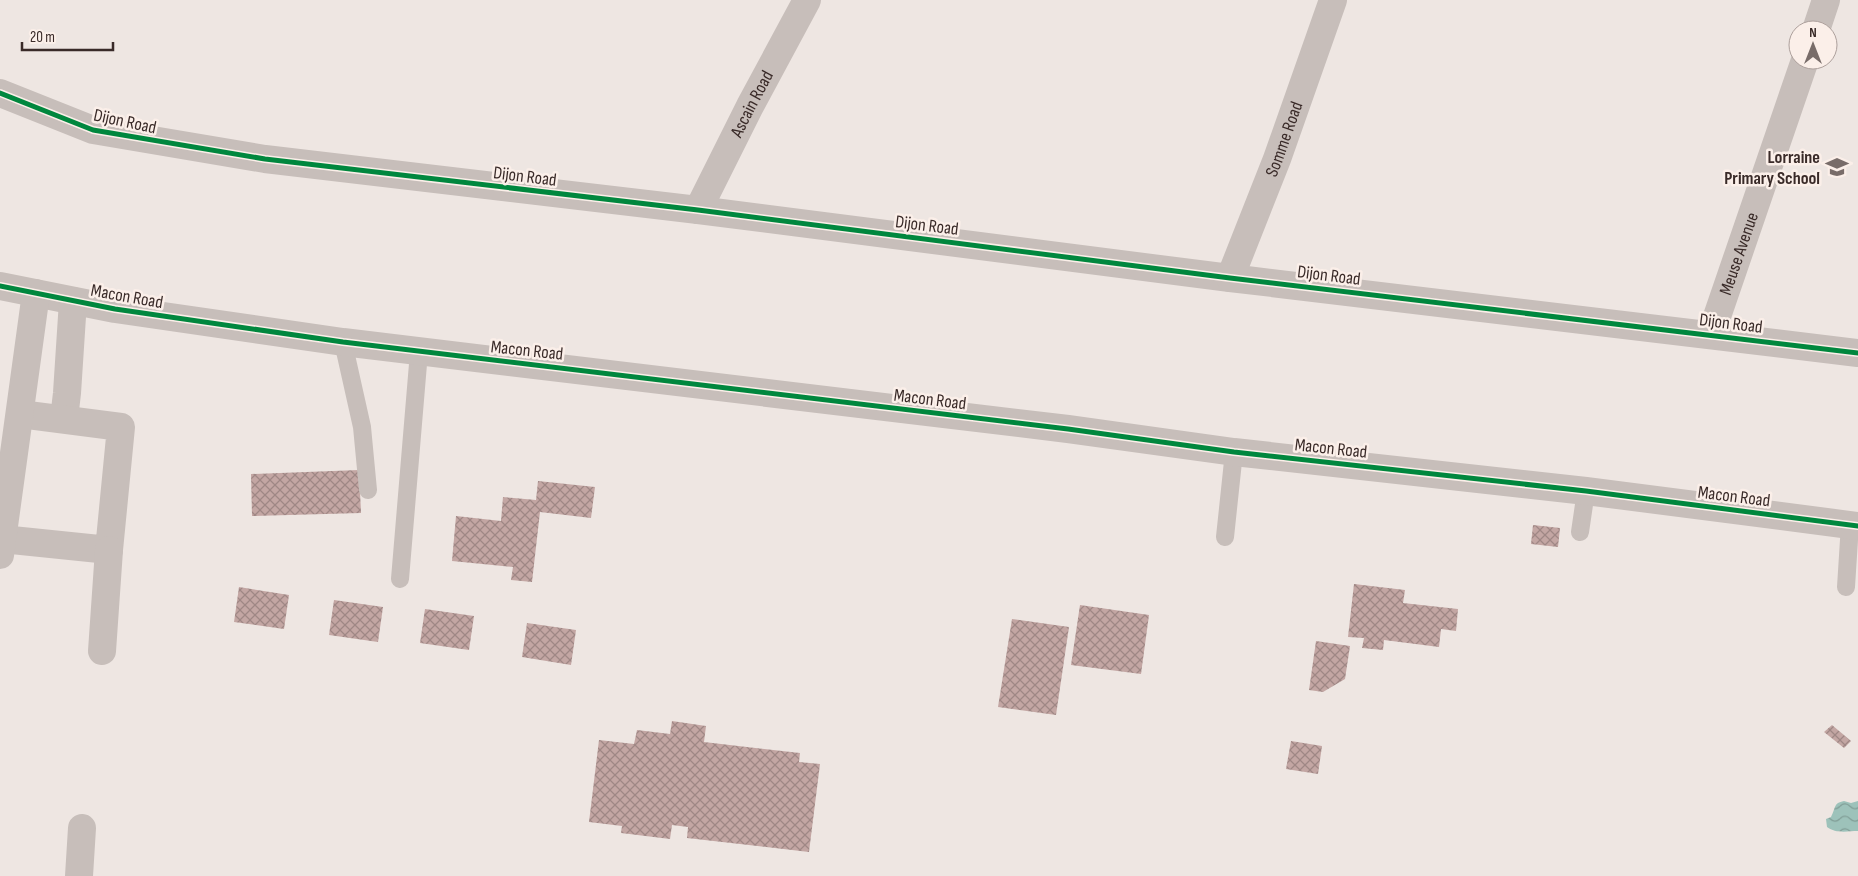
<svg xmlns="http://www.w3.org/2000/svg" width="1858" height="876" viewBox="0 0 1858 876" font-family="'Sofia Sans Condensed',sans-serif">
<defs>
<pattern id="water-waves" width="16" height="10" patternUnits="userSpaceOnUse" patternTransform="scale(1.25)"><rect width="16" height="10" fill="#9dc2ba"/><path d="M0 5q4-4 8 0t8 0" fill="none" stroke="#819e97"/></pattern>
<pattern id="building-cross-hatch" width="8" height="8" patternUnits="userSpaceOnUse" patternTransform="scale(1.25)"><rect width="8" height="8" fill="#c3a6a3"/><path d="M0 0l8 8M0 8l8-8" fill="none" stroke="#9f8785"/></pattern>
</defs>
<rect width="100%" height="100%" fill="#eee6e2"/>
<path fill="url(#water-waves)" d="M1844 801 1851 803 1858 801V831C1848 831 1836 834 1827 827L1826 819 1831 817C1836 808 1833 803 1844 801Z"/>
<path fill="url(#building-cross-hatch)" d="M359 470 361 513 252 516 251 474Z
M538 481 595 487 591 518 540 512 532 582 511 580 513 567 452 561 456 516 501 521 503 497 536 500Z
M1533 525 1560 528 1558 547 1531 544Z
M1354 584 1405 590 1403 603 1458 609 1456 631 1441 629 1439 647 1384 640 1383 650 1362 648 1364 638 1348 637Z
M239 587 289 595 284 629 234 622Z
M334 600 383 607 378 642 329 635Z
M1080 605 1149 615 1141 674 1071 665Z
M425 609 474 616 469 650 420 643Z
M1012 619 1069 627 1056 715 998 707Z
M527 623 576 630 571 665 522 657Z
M1316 641 1350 646 1345 679 1323 692 1309 690Z
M672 721 706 726 704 742 800 753 799 762 820 764 809 852 687 838 688 827 672 825 670 839 621 833 622 826 589 822 599 740 634 744 637 730 670 734Z
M1832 725 1851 741 1844 748 1824 732Z
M1291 741 1322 746 1318 774 1286 769Z"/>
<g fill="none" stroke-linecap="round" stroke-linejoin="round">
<path stroke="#c7beba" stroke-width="18" d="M343 342 362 427 368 490
M1580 532 1586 491
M1225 537 1234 452
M400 579 419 352
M1846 587 1850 524"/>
<g stroke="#c7beba" stroke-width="28">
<path d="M1816 30 1826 0"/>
<path d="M0 93 93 130 265 159 698 210 1230 278 1858 353"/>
<path id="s1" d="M698 210 750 106 807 0"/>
<path id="s2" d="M1230 278 1277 159 1333 0"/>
<path d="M0 286 115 309 343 342 1068 429 1234 452 1586 491 1858 526"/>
<path id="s3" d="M1711 334 1805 60"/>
<path d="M64 419 67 393 73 301"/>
<path d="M2 539 109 550 121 427 20 414"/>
<path d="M0 555 36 293"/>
<path d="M102 651 109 550"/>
<path d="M79 876 82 828"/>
</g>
<defs>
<path id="cycleway" d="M0 93 93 130 265 159 698 210 1230 278 1858 353
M0 286 115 309 343 342 1068 429 1234 452 1586 491 1858 526"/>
</defs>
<use href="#cycleway" stroke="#fbefe9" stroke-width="8"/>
<use href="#cycleway" stroke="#00873e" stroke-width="5"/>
</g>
<defs>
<symbol id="school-bare" viewBox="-9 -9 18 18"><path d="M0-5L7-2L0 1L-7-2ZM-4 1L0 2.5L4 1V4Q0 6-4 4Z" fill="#786c69" stroke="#fbefe9" stroke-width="2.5" paint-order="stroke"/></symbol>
</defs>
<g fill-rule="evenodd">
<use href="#school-bare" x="1821" y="151" width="32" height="32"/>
</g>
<g text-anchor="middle" stroke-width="5" stroke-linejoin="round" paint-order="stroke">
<g font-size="18" fill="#392a28" stroke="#fbefe9">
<text dy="6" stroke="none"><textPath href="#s1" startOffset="119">Ascain Road</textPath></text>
<text transform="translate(125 121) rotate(12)" y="6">Dijon Road</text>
<text dy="6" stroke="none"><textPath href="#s2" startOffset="149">Somme Road</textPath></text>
<text transform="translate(525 176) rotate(7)" y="6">Dijon Road</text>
<text transform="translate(927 225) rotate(7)" y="6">Dijon Road</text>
<text dy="6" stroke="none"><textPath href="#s3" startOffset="85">Meuse Avenue</textPath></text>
<text transform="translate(1329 275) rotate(7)" y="6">Dijon Road</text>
<text transform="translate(127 296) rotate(10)" y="6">Macon Road</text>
<text transform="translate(1731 323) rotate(7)" y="6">Dijon Road</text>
<text transform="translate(527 350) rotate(6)" y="6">Macon Road</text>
<text transform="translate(930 399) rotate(7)" y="6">Macon Road</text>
<text transform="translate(1331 448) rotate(6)" y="6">Macon Road</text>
<text transform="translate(1734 496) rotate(7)" y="6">Macon Road</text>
</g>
<g font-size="18" font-weight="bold" fill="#392a28" stroke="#fbefe9" text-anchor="end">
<text x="1820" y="163">Lorraine<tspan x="1820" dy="21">Primary School</tspan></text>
</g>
</g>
<g transform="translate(1813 45)"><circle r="24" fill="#fbefe9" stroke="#ada09c"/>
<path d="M0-4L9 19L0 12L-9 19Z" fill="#786c69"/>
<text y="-8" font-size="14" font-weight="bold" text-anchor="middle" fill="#392a28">N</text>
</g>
<path d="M22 42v8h91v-8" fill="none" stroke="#392a28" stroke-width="2.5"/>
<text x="30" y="42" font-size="15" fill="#392a28" stroke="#fbefe9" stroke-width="4" paint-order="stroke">20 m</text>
</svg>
